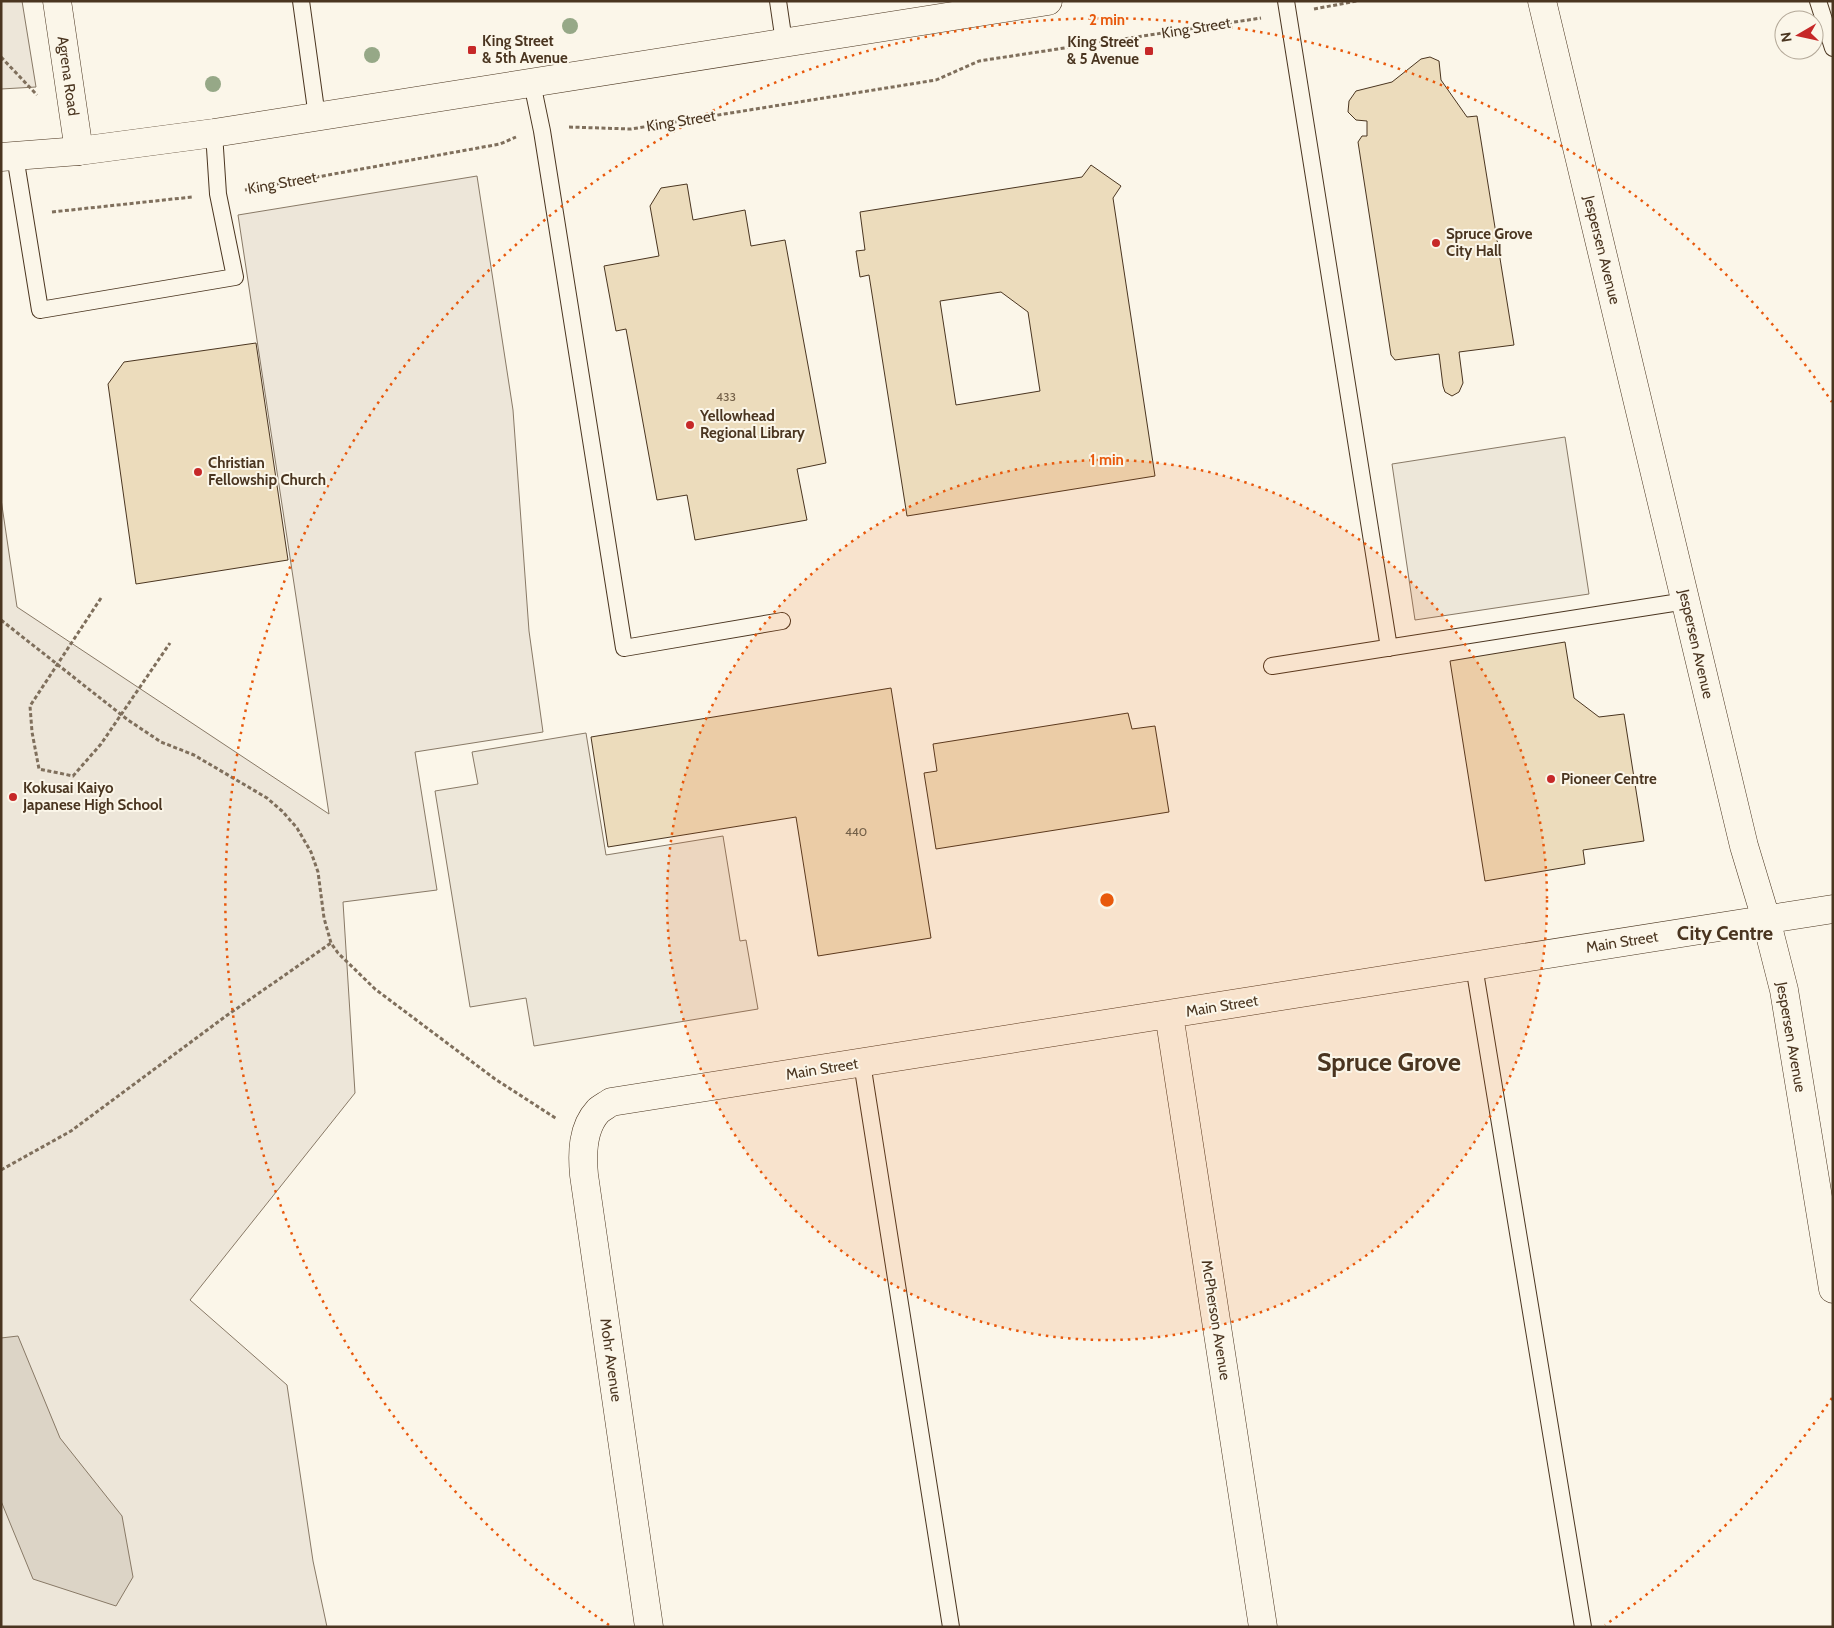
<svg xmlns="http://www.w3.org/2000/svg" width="1834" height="1628" viewBox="0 0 1834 1628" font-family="Cabin,sans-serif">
<rect width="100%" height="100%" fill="#fbf6e9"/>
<path fill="#ede6d9" stroke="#887966" d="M1 1H22L36 87 1 89Z
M477 176 513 410 529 631 543 732 415 752 437 890 343 902 355 1093 190 1300 287 1385 313 1561 327 1627H1V499L17 607 329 814 238 215Z"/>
<path fill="#ede7d9" stroke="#887966" d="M1565 437 1589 594 1415 620 1392 464Z
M586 733 606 855 723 836 740 941 746 940 758 1009 534 1046 526 998 470 1007 435 791 478 784 472 752Z"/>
<path fill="#dcd4c6" stroke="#887966" d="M18 1336 60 1438 122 1516 133 1577 116 1606 33 1579 1 1501V1338Z"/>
<path fill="#ecdcbc" stroke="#4a3520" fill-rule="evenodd" d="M1430 57 1439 61 1441 80 1467 117 1477 116 1514 345 1459 352 1463 383 1459 392 1452 396 1445 392 1443 386 1439 354 1395 360 1391 355 1358 142 1362 136H1367V121L1356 120 1348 112 1349 101 1356 91 1392 82 1421 59Z
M1091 165 1121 186 1113 198 1155 476 907 516 869 275 860 277 856 251 865 250 860 212 1082 177ZM1001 292 1028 312 1040 391 956 405 940 301Z
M687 184 693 220 745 210 751 246 785 240 826 463 797 469 807 520 695 540 687 495 657 500 626 329 616 331 604 266 659 256 650 206 661 188Z
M256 343 288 560 136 584 108 384 124 362Z
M1565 642 1574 698 1599 717 1624 714 1644 841 1583 850 1585 864 1485 881 1450 661Z
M891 688 931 938 818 956 796 817 608 847 591 737Z
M1128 713 1132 729 1155 726 1169 812 936 849 924 773 937 771 933 744Z"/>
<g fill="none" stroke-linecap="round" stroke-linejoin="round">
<defs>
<path id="lane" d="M301 1 317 117
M778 1 784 42
M1286 1 1389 648
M1818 1 1833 48
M532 83 542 131 624 648 782 621
M15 156 40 310 235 277 218 194 214 133
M1272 666 1686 601
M1474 966 1583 1627
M862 1063 951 1627"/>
<path id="street" d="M57 1 79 151
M1542 1 1744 846 1766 919 1784 990 1833 1289
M1169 1014 1263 1627
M649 1627 584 1175C582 1154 582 1128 598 1111 601 1108 607 1105 611 1102L1833 909"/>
<path id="secondary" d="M1 157 79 151 214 133 1048 1"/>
</defs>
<use href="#lane" stroke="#4a3520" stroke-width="18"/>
<use href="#street" stroke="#4a3520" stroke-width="29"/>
<use href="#secondary" stroke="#4a3520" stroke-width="29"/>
<path stroke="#7f6f5c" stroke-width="3" stroke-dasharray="4 2.5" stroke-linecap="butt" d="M1314 9 1357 1
M1 57 37 95
M569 127 631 129 936 80 979 61 1261 18
M245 190 500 144 516 137
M52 212 192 197
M101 598 30 706 32 732 39 769 73 776 101 744 170 643
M1 620 128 720 161 742 194 755 267 798 282 811 297 828 311 852 318 872 324 918 331 943 338 953 375 989 495 1079 557 1119
M1 1170 71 1131 226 1016 331 943"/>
<use href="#lane" stroke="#fbf6e9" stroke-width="16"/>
<use href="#street" stroke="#fbf6e9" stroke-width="28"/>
<use href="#secondary" stroke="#fbf6e9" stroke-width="28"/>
</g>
<g fill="#96a887">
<circle cx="570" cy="26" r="8"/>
<circle cx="372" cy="55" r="8"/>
<circle cx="213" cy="84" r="8"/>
</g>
<circle cx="1107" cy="900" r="440" fill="#e8590c" fill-opacity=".12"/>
<g fill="none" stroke="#e8590c" stroke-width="2.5" stroke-dasharray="2.5 5">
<circle cx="1107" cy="900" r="440"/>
<path d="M1832 1398A880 880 0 0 1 1605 1625M609 1625A880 880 0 1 1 1832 402"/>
</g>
<g fill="#c62828" stroke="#fbf6e9" stroke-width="2">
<rect x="467" y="45" width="10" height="10" rx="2.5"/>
<rect x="1144" y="46" width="10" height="10" rx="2.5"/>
<circle cx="1436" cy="243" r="5"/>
<circle cx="690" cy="425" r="5"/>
<circle cx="198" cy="472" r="5"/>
<circle cx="1551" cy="779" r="5"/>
<circle cx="13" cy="797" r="5"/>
</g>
<g text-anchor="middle" stroke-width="4" stroke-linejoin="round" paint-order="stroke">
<g font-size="12" fill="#725f47">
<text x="726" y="401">433</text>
<text x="856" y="836">440</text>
</g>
<g font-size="15" fill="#4a3520" stroke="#fbf6e9">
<text transform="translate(1196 28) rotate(-9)" y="5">King Street</text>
<text transform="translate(68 76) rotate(82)" y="5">Agrena Road</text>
<text transform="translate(681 121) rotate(-9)" y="5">King Street</text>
<text transform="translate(282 183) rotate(-10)" y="5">King Street</text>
<text transform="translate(1602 250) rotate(76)" y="5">Jespersen Avenue</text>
<text transform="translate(1696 644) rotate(77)" y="5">Jespersen Avenue</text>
<text transform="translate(1622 942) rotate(-9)" y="5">Main Street</text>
<text transform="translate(1222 1006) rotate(-9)" y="5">Main Street</text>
<text transform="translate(1791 1037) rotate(80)" y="5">Jespersen Avenue</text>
<text transform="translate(822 1069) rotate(-9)" y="5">Main Street</text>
<text transform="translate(1216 1320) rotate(81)" y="5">McPherson Avenue</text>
<text transform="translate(611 1360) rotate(82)" y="5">Mohr Avenue</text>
</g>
<g font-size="15" font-weight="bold" fill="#4a3520" stroke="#fbf6e9" text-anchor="start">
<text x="482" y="46">King Street<tspan x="482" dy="17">&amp; 5th Avenue</tspan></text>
<text x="1139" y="47" text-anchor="end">King Street<tspan x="1139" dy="17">&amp; 5 Avenue</tspan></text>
<text x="1446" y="239">Spruce Grove<tspan x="1446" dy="17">City Hall</tspan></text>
<text x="700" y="421">Yellowhead<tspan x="700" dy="17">Regional Library</tspan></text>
<text x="208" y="468">Christian<tspan x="208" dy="17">Fellowship Church</tspan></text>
<text x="1561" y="784">Pioneer Centre</text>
<text x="23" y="793">Kokusai Kaiyo<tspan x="23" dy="17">Japanese High School</tspan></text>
</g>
<g font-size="20" font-weight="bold" fill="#4a3520" stroke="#fbf6e9">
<text x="1725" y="940">City Centre</text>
</g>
<g font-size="25" font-weight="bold" fill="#4a3520" stroke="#fbf6e9">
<text x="1389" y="1071">Spruce Grove</text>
</g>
</g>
<circle cx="1107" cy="900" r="8" fill="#e8590c" stroke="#fbf6e9" stroke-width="2.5"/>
<g font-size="15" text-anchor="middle" font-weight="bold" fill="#e8590c" stroke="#fbf6e9" stroke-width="4" stroke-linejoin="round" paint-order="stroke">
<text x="1107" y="25">2 min</text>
<text x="1107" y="465">1 min</text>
</g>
<rect width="1834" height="1628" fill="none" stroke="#4a3520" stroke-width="5"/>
<g transform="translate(1799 35) rotate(261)"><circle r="24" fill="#fbf6e9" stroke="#b4a999"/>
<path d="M0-4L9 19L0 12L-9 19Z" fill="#c62828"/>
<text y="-8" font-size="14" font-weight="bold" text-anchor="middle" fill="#4a3520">N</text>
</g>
</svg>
